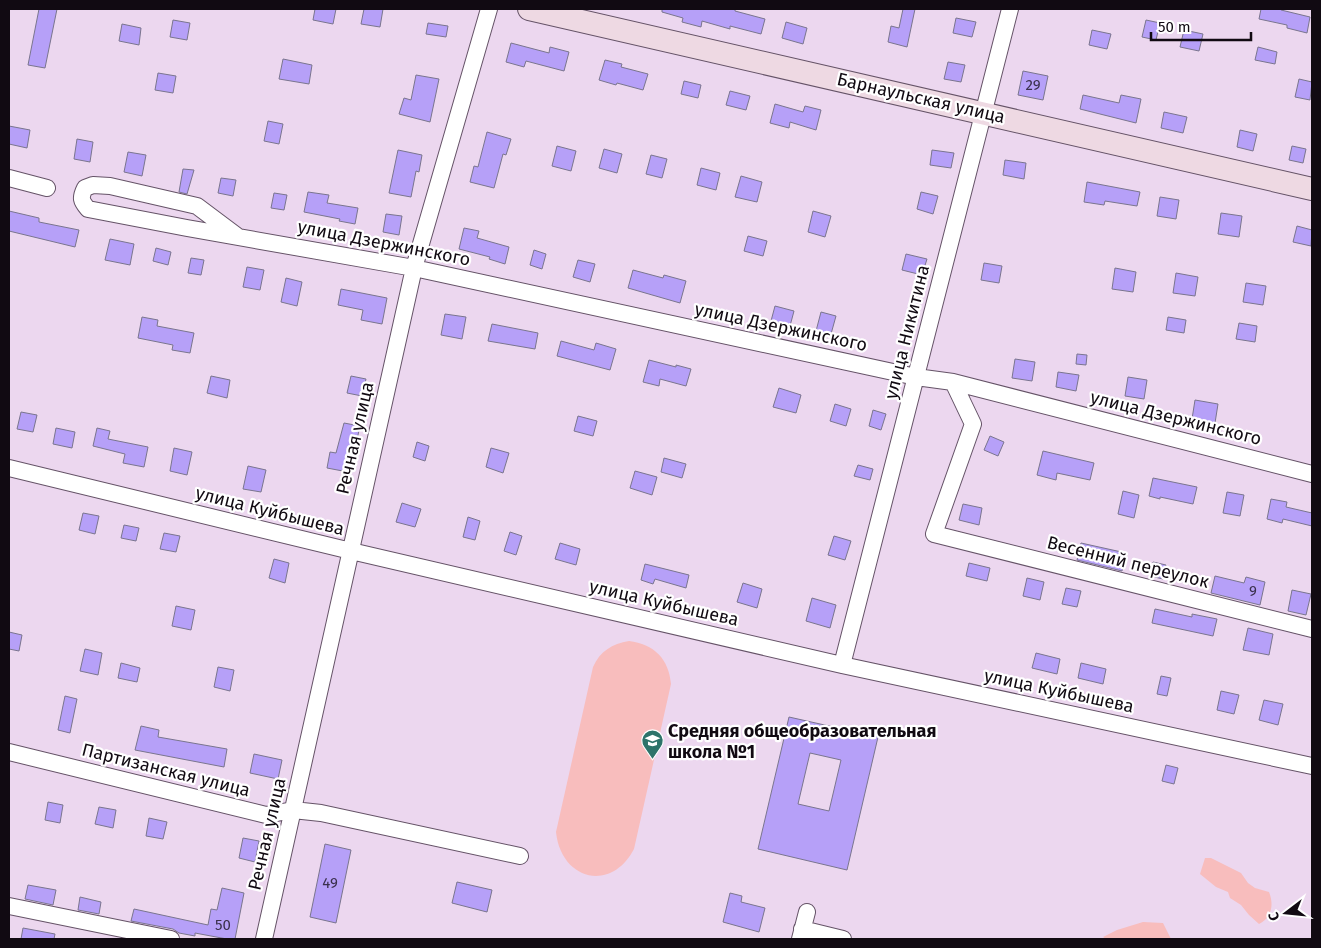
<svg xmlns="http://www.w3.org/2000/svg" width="1321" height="948" viewBox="0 0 1321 948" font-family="'Fira Sans',sans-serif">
<rect width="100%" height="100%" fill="#ecd7ef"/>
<path fill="#f8bdbd" d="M629 641C654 644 669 659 671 684L634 849C611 893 561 880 556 832L593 667C600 651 612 644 629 641Z
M1205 858H1211L1241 873 1248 883 1255 888 1269 892C1274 904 1272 918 1259 924L1249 915 1241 905 1230 898 1228 892 1216 887 1200 874Z
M1143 922 1163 923 1171 939H1106L1103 937 1117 930Z"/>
<path fill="#b6a0f8" stroke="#7a758e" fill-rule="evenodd" d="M39 9H57L45 68 28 65Z
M315 9H336L333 24 313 20Z
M364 9H383L380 27 361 24Z
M662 9H735V11L765 19 761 34 730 26V29L702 21 701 27 682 22 683 18 662 12Z
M903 9H915L907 47 888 42 891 26 899 28Z
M1261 9H1281V10L1310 17 1307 33 1287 28V25L1259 19Z
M956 18 976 22 972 37 953 33Z
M173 20 190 23 187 40 170 37Z
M1146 20 1160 23 1156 40 1142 37Z
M786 22 807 28 803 44 782 38Z
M428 23 448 26 446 37 426 34Z
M122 24 141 28 139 45 119 41Z
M1092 30 1111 34 1107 49 1089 45Z
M1184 30 1203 34 1199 51 1180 47Z
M511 43 549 53 550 47 569 52 564 71 526 61 524 67 506 62Z
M1258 47 1277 52 1275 64 1255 60Z
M283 59 312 65 309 84 279 79Z
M605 60 622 64 621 67 648 74 643 90 617 83 616 85 599 80Z
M948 62 965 65 961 82 944 79Z
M1023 71 1048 76 1043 100 1018 95Z
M158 73 176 76 173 93 155 90Z
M416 75 439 79 430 122 399 114 404 98 411 100Z
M1299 79 1312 82 1310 100 1295 97Z
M684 81 701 85 698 98 681 94Z
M730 91 750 96 746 110 726 105Z
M1083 95 1119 103 1121 95 1141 99 1136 123 1080 109Z
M775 104 803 112 805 106 821 110 816 130 790 122 789 128 770 123Z
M1164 112 1187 117 1183 133 1161 128Z
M268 121 283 124 279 144 264 141Z
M9 126 30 130 27 148 9 144Z
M1240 130 1257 134 1253 151 1237 147Z
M487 132 511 139 506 155 503 154 494 188 470 182 474 166 478 167Z
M77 139 93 142 90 162 74 159Z
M557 146 576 151 571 171 552 166Z
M1292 146 1306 149 1303 163 1289 160Z
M604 149 622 154 617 173 599 168Z
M398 150 422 155 419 172 416 171 411 197 389 193Z
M932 150 954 153 951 168 930 165Z
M128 152 146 155 142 176 124 172Z
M651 155 667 159 662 178 646 174Z
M1005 160 1026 163 1024 179 1003 175Z
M701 168 720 173 716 190 697 185Z
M183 169 194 170 187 194 179 192Z
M741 176 762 182 757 202 735 197Z
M221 178 236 180 233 196 218 193Z
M1087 182 1140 192 1137 206 1105 201 1104 205 1084 202Z
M308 192 329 195 327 203 358 208 355 224 339 221 340 219 304 212Z
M921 192 938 196 933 214 917 209Z
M274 193 287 195 284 210 271 208Z
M1160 197 1179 200 1176 219 1157 216Z
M9 211 39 218V222L79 230 75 247 9 231Z
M813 211 831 216 825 237 808 232Z
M1221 213 1242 216 1239 237 1218 234Z
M386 214 402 216 399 235 383 232Z
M1297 226 1312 230 1311 246 1293 242Z
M464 228 479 231 477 238 509 247 505 264 489 259 490 257 459 249Z
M748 236 767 241 763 256 744 251Z
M110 239 134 244 130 265 105 260Z
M156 248 171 252 168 265 153 261Z
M534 250 546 254 542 269 530 265Z
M906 254 927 259 922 275 902 270Z
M191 258 204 260 201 275 188 273Z
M578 260 595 264 590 282 573 277Z
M984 263 1002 266 999 283 981 280Z
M247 267 264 270 260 290 243 287Z
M1115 268 1136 272 1133 292 1112 289Z
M633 270 663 278 664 275 686 281 680 303 628 288Z
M1176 273 1198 277 1195 296 1173 293Z
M286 278 302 282 297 306 281 302Z
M1246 283 1266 286 1263 305 1243 302Z
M341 289 387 298 382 324 361 320 363 310 338 305Z
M775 306 794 311 790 326 771 321Z
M821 312 836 316 831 334 816 331Z
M445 314 466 317 462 339 441 335Z
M142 317 158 320 157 326 194 333 190 353 172 350 173 345 138 338Z
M1168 317 1186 320 1184 333 1166 330Z
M1239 323 1257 326 1255 342 1236 339Z
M492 324 538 333 535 349 488 341Z
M561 341 594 350 596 343 616 349 610 370 557 356Z
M1077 354 1087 355 1086 365 1076 364Z
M1015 359 1035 362 1032 381 1012 378Z
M649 360 676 367V365L691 369 686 386 660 379 659 386 643 382Z
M1058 372 1079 375 1076 391 1056 387Z
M211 376 230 380 227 398 207 393Z
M351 376 366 379 362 396 347 393Z
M1128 377 1147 380 1144 399 1125 396Z
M779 388 801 395 796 413 773 407Z
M1195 400 1218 404 1215 423 1192 419Z
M835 404 851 409 846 426 830 421Z
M873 410 886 414 881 430 869 426Z
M21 412 37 415 33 432 17 429Z
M578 416 597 421 593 436 574 431Z
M344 423 360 426 356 444 354 443 348 472 327 468 330 452 336 453Z
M56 428 75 432 72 448 53 444Z
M97 428 110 431 108 439 148 447 144 467 123 463 125 454 93 446Z
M990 436 1004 442 998 456 984 450Z
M417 442 429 446 425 461 413 457Z
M174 448 192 452 187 475 170 471Z
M491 448 509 453 503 473 486 467Z
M1043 451 1094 463 1090 480 1057 473 1056 480 1037 475Z
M664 458 686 464 682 478 661 472Z
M858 465 873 469 870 480 854 476Z
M248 466 266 470 261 492 243 489Z
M635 471 657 477 652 495 630 488Z
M1153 478 1197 487 1193 504 1160 497V499L1149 496Z
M1123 491 1139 495 1134 518 1118 514Z
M1227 492 1244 495 1240 516 1223 513Z
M1271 499 1287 502 1286 507 1312 513V526L1283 519 1282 523 1267 519Z
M402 503 421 509 415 527 396 522Z
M963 504 982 508 979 525 959 520Z
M83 513 99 516 95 534 79 530Z
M468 517 480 521 475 540 463 537Z
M124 525 139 528 136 541 121 538Z
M510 532 522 536 516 555 504 551Z
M164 533 180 536 176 552 160 549Z
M834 536 851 541 845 560 828 555Z
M560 543 580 549 576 565 555 559Z
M1081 543 1126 553 1122 571 1077 560Z
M274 559 289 563 285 583 269 578Z
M1153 562 1166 565 1163 579 1150 576Z
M969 563 990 568 987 581 966 576Z
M645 564 689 575 686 588 655 579 653 584 641 580Z
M1215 576 1244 583 1246 577 1265 582 1260 605 1211 593Z
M1027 578 1044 582 1040 600 1023 596Z
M743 583 762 589 757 608 737 602Z
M1066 588 1081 591 1077 607 1062 604Z
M1292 590 1311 594 1306 615 1288 611Z
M812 598 836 605 830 628 806 621Z
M176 606 195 610 191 630 172 626Z
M1155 609 1192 617V614L1217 619 1213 636 1152 623Z
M1248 628 1273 634 1269 655 1243 650Z
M9 632 22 635 19 651 9 649Z
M85 649 102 653 98 675 80 671Z
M1036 653 1060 659 1057 674 1032 668Z
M121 663 140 668 137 682 118 678Z
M1081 663 1106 669 1103 684 1078 678Z
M218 667 234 670 230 691 214 687Z
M1161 676 1171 678 1167 696 1157 694Z
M1221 691 1239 695 1234 714 1217 710Z
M65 696 77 699 70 733 58 730Z
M1264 700 1283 704 1278 725 1259 720Z
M789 717 878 737 847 870 758 849ZM810 753 841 760 829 811 798 804Z
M141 726 159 730 158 737 227 749 224 767 135 750Z
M254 754 282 760 278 779 250 773Z
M1166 765 1178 768 1174 784 1162 781Z
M48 802 63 805 60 823 45 820Z
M99 807 116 810 113 828 95 824Z
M149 818 167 822 163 839 146 836Z
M243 838 259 841 255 862 239 858Z
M325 844 351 850 336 923 310 917Z
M457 882 492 890 487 912 452 903Z
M28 885 56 890 53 905 25 899Z
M222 888 244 893 235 939H227L195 933V936L179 933 173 929 131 921 134 909 208 925 211 909 217 910Z
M730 893 742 896 741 902 765 908 759 932 723 922Z
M80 897 101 902 99 914 78 910Z
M23 928 55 934 54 939H21Z"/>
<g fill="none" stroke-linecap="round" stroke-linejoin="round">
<defs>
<path id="street" d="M9 178 47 188
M237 236 197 206 110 186 93 185 85 188C80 198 81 201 88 209L187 228 414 268 916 377 953 382 1312 474
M953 382 973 424 934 534 1312 629
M9 468 351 551 842 665 1312 766
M842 665 1010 9
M9 752 266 815 293 810 321 813 520 856
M9 906 171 939
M802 929 843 939
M264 939 414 268 489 9
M800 939 807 912"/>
<path id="secondary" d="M529 9 1312 189"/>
</defs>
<use href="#street" stroke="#655367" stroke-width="18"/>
<use href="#secondary" stroke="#655367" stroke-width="24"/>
<use href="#street" stroke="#fff" stroke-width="16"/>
<use href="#secondary" stroke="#eed9e3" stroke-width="22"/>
</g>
<defs>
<symbol id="school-pin" viewBox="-11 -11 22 30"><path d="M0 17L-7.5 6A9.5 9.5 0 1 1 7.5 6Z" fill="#2d736a" stroke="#fff"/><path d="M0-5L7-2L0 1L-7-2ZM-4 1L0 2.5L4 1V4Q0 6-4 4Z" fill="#fff"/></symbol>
</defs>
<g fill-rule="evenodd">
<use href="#school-pin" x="640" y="728" width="25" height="34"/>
</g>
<g text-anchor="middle" stroke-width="4.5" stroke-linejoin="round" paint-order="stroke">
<g font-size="15" fill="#3a304c">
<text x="1033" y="90">29</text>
<text x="1253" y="596">9</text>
<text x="330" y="888">49</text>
<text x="223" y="930">50</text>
</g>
<g font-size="18" fill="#110a12" stroke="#fff">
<text transform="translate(921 98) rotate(13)" y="6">Барнаульская улица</text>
<text transform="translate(384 243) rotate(11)" y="6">улица Дзержинского</text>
<text transform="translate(781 327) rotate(12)" y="6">улица Дзержинского</text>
<text transform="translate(907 332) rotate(-76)" y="6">улица Никитина</text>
<text transform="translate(1176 418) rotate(14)" y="6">улица Дзержинского</text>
<text transform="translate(355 438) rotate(-77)" y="6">Речная улица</text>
<text transform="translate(270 511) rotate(14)" y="6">улица Куйбышева</text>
<text transform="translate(1128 562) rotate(14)" y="6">Весенний переулок</text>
<text transform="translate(664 603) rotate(13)" y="6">улица Куйбышева</text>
<text transform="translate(1059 691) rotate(12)" y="6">улица Куйбышева</text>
<text transform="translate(166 770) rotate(14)" y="6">Партизанская улица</text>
<text transform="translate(267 834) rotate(-77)" y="6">Речная улица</text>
</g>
<g font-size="18" font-weight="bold" fill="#110a12" stroke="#fff" text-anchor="start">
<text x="668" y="737">Средняя общеобразовательная<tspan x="668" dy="21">школа №1</tspan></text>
</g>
</g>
<rect width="1321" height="948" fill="none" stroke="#110a12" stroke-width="20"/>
<g transform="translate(1286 913) rotate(254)" stroke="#ffffff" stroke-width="4" paint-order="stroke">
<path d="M0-4L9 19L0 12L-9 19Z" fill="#110a12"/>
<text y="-8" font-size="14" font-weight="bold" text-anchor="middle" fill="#110a12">С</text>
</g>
<path d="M1151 32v8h100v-8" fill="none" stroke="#110a12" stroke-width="2.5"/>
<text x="1158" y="32" font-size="15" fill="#110a12" stroke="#ffffff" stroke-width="4" paint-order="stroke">50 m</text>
</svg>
